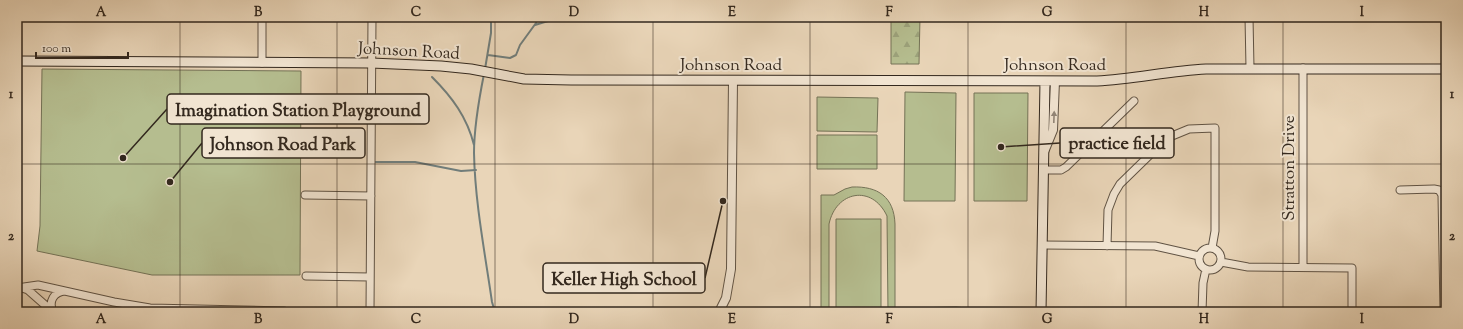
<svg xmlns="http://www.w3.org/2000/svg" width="1463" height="329" viewBox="0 0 1463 329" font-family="'Sorts Mill Goudy',serif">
<defs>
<pattern id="forest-firs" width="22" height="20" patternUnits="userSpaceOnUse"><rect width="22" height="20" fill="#b5bd8f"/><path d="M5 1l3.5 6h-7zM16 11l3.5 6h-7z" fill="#9ca27b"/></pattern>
</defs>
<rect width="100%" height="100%" fill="#e9d5b8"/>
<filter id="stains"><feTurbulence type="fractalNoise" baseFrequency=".005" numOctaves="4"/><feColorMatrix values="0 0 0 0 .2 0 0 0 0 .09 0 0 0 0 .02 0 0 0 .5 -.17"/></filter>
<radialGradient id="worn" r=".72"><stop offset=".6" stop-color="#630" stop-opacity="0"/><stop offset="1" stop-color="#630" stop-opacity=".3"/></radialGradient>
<path fill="#b5bd8f" stroke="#747256" d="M42 69 301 71 300 275H152L37 251 40 226Z
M905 92 956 93 955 201H904Z
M974 93H1028L1027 201H974Z
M817 97 878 98 877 132 817 131Z
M817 135H877V169H817Z
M852 187C878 186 894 197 895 224V312H888L887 216C872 184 836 191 829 224V312H821V195H834L845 189Z
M836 219H881V312H836Z
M956 307 967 308 981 312H910L911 308Z"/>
<path fill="url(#forest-firs)" stroke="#747256" d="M891 17H920L919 64H891Z"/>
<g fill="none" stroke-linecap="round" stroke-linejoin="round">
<path stroke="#717d7a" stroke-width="2" d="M535 25 548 21H561
M488 55 510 58 516 55 520 45 536 23 538 17
M485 69 491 33V17
M484 74C479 99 474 126 474 153 475 203 485 253 492 302L495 312
M432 77C452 97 467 117 474 145
M374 162H415L461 171 476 170"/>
<defs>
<path id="minor" d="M1249 17 1250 68
M262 63V17
M1303 68V267
M307 114 370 115
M1044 170H1061L1066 167 1134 101
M1400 190 1434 189 1439 190 1442 195 1444 312
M305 195 371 196
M1042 245 1155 246 1199 256
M1107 246 1108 210 1114 194 1120 184 1162 143 1172 136 1189 129 1215 128V231L1212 248
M1199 259a11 11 0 1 1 22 0a11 11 0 1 1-22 0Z
M1221 262 1248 267 1352 268V312
M306 276 370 277
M17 288 38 285 114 302 150 308 284 311
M22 288 28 290 53 312
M53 312C48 301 54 292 65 291
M370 312 372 17
M1202 312 1203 283 1206 269"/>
<path id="tertiary" d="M1044 152 1053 130 1055 81
M719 312 726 298 731 269 733 80"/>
<path id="secondary" d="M17 61 371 63 441 66 471 69 524 79 571 80 1097 81C1134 79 1169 71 1206 69H1446
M1041 312 1045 81"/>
</defs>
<use href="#minor" stroke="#605344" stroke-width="9"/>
<use href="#tertiary" stroke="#605344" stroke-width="10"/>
<use href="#secondary" stroke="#33281e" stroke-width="11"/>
<use href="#minor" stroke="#f1e4d1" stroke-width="7"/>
<use href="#tertiary" stroke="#f1e4d1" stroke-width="8"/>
<use href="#secondary" stroke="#f1e4d1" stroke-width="9"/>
</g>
<defs><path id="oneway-solid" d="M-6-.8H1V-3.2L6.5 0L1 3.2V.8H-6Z"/></defs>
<use fill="#928678" href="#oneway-solid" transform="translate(1054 117) rotate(-88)"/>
<path fill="none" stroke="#33281e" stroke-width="1" stroke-opacity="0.55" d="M180 17V312M337 17V312M495 17V312M653 17V312M810 17V312M968 17V312M1126 17V312M1283 17V312M17 164H1446"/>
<g text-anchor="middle" stroke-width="4" stroke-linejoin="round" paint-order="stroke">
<g font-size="17" fill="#33281e" stroke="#f1e4d1">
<text transform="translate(409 50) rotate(3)" y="6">Johnson Road</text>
<text x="731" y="70">Johnson Road</text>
<text x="1055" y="70">Johnson Road</text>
<text transform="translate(1288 168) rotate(-90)" y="6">Stratton Drive</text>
</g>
</g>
<path fill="none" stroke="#33281e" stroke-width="1.5" d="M123 158L167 109M1001 147L1060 143M170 182L202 143M723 201L705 278"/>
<g fill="#33281e" stroke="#f1e4d1" stroke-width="1.5">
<circle cx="123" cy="158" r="4"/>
<circle cx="1001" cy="147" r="4"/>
<circle cx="170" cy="182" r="4"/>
<circle cx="723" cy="201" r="4"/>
</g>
<g fill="#f1e4d1" stroke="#33281e" stroke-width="1.5">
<rect x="167" y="94" width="262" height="30" rx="4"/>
<rect x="1060" y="128" width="114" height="30" rx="4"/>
<rect x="202" y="128" width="163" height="30" rx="4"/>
<rect x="543" y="263" width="162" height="30" rx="4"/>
</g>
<g font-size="18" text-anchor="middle" font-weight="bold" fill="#33281e">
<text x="298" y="116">Imagination Station Playground</text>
<text x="1117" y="149">practice field</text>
<text x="283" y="150">Johnson Road Park</text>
<text x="624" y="285">Keller High School</text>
</g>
<rect width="1463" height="329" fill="none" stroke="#e9d5b8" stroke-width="44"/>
<path d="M36 52v6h92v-6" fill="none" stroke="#33281e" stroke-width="2"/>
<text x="42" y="52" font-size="12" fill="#33281e" stroke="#f1e4d1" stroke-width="3" paint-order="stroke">100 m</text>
<rect x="22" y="22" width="1419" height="285" fill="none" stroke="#33281e" stroke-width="1.5"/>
<g font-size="13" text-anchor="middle" font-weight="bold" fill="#33281e">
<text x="101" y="16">A</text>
<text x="258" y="16">B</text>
<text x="416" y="16">C</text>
<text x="574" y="16">D</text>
<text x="732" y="16">E</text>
<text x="889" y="16">F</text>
<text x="1047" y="16">G</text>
<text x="1204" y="16">H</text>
<text x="1362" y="16">I</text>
<text x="11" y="98">1</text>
<text x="1452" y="98">1</text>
<text x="11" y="240">2</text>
<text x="1452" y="240">2</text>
<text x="101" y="323">A</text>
<text x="258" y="323">B</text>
<text x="416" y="323">C</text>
<text x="574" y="323">D</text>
<text x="732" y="323">E</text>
<text x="889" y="323">F</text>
<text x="1047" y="323">G</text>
<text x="1204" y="323">H</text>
<text x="1362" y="323">I</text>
</g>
<rect width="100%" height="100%" filter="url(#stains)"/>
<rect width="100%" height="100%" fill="url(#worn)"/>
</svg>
